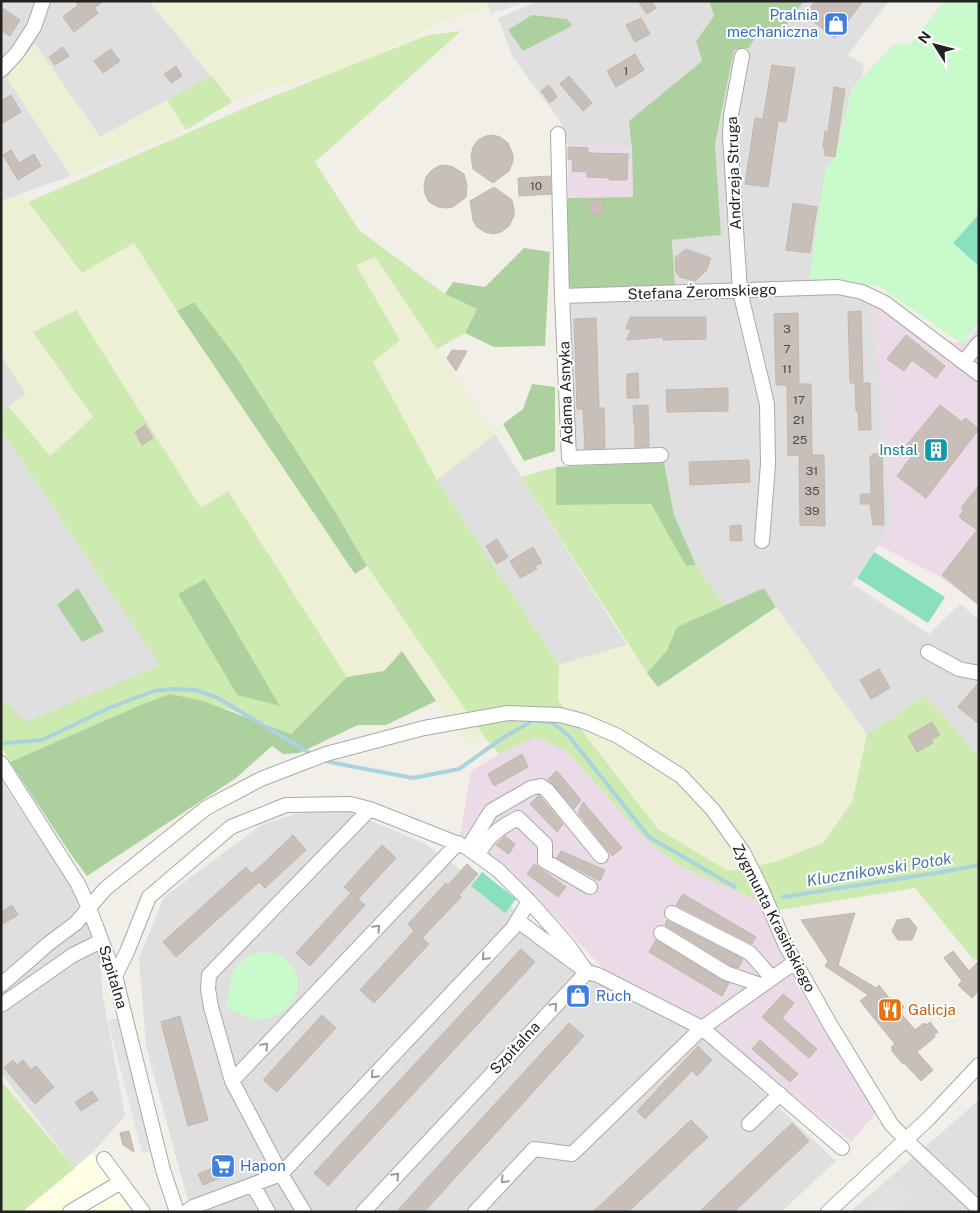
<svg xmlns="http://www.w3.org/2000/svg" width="980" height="1213" viewBox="0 0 980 1213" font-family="'Public Sans',sans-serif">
<rect width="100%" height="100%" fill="#f2efe9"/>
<path fill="#e0dfdf" d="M1 1H149L212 76 100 137 35 44 7 78 71 176 1 201Z
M537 1H709L714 16 696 41 702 61 630 121 632 149 568 145 560 121 512 56 498 18Z
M804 1H889L848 55 864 64 862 77 852 89 834 161 839 294 873 303 892 525 852 584 929 634 960 604 979 619V757L925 695 867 735 764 589 725 606 696 565 674 515 664 462 575 466 568 301 675 287 672 240 721 235 715 144 734 49 755 38 776 39Z
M1 355 26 394 1 413Z
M1 430 161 665 26 723 1 697Z
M495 434 541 509 627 645 559 665 437 480Z
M1 780 73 889 101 959 102 991 125 1116 92 1153 75 1168 1 1073Z
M311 809 349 812 424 843 534 923 713 1046 836 1161 781 1212H191L146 1046 139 959 164 897 261 825Z
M979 1100V1212H850Z"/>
<path fill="#ebdbe8" d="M568 145 632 149 633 197 568 198Z
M873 303 885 312 955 343 968 340 979 326V606L939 576 878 545 892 525Z
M534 737 566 750 644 838 678 865 764 902 796 983 876 1113 851 1142 711 1029 606 972 558 920 493 857 460 835 471 771 499 754Z"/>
<path fill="#ffffe5" d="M92 1153 131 1212H22Z"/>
<path fill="#eef0d5" d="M149 1H487L489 7 440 21 356 68 275 87 232 102Z
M35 44 100 137 167 100 186 130 125 155 71 176 7 78Z
M22 194 82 273 134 243 177 311 355 573 367 566 485 738 467 745 401 651 384 671 347 677 228 491 201 508 76 310 33 332 94 417 50 457 9 407 26 394 1 355V201Z
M375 257 495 434 437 480 373 361 356 264Z
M776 607 867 735 852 802 823 843 775 862 728 871 658 829 558 700 559 665 627 645 658 687Z"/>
<path fill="#cdebb0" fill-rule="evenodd" d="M461 31 315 162 359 230 445 294 477 309 465 333 437 349 375 257 356 265 400 340 373 362 437 480 559 665 558 700 658 829 728 871 775 862 823 843 852 802 867 735 925 695 979 757V961L972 958 915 888 779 910 678 865 644 838 566 750 534 737 499 754 485 738 367 566 336 513 236 357 193 302 177 311 134 243 82 273 28 202 254 104 428 35Z
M212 76 232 102 186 130 167 100Z
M76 310 201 508 228 491 347 677 291 734 228 709 138 706 10 762 1 746V697L26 722 160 665 1 430V413L9 407 50 456 93 417 33 332ZM205 580 279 706 178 594Z
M556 467V505L651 504 686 566 696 565 725 606 677 627 667 650 647 673 521 477Z
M1 1081 75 1168 22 1212H1Z"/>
<path fill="#add19e" d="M709 1H804L776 39 755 38 749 48 734 50 715 144 721 235 672 240 675 287 572 292 566 286 568 198 633 197 632 149 629 121 702 61 696 41 714 16Z
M532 15 567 19 572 26 523 51 508 30Z
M524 248 550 252 545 346 494 347 465 333 477 309 445 294 453 282 485 287Z
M194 302 236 357 336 513 367 566 355 574 177 311Z
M532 384 555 387V451L524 461 503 424 523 409Z
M664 462 674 515 696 565 686 566 651 504 556 505V467Z
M205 579 280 706 237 695 178 594Z
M78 588 104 631 82 642 57 605Z
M764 588 776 607 658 687 647 673 667 650 677 627Z
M402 651 436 701 386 725H358L299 753 283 754 272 746 236 778 87 876 72 856 10 762 138 706 170 694 203 701 291 734 347 677 384 671Z"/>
<path fill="#c8facc" d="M944 1H979V322L963 344 877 285 808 288 826 165 834 161 852 89 892 45 911 43Z
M268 951C277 954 285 957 291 965 310 990 285 1020 258 1019L257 1021 227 1008 226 1000 229 997C228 969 240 955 268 951Z"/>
<path fill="#88e0be" d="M979 214V266L953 243Z
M874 552 945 597 928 623 857 578Z
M482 872 516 899 505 913 471 886Z"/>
<path fill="#e2e2e2" d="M487 1H519L520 4 491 14Z
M127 1016 160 1148 142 1153 108 1020Z
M893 1182 910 1197 896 1212H864Z"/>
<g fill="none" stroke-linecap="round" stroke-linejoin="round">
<path stroke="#aad3df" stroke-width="4" d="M5 743 42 740 109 708 154 691 172 689 196 690 218 698 313 755
M322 759 329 762 413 778 459 769 501 739 534 720 553 723 568 735 649 837 735 887
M783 897 936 873 979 865"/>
</g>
<path fill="#c7bfb8" stroke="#c4b6ab" d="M75 1H104L94 8 98 13 74 32 63 17 78 5Z
M638 1H651L656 8 647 14Z
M815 1H863L835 38 805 15Z
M1 7 20 20 10 36 1 30Z
M641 18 650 34 635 42 626 25Z
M63 47 69 56 55 65 49 57Z
M111 49 120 61 103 73 94 61Z
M635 54 644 70 616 87 607 71Z
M772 65 795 68 786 122 778 121 768 187 745 184 755 118 763 119Z
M176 66 182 76 171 83 164 74Z
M569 76 592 103 583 111 560 84Z
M549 85 557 97 550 103 541 91Z
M834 87 845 89 835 157 824 155 825 148H823L825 131 828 132Z
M11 95 21 112 1 124V101Z
M493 135 500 137 508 143 513 155V161L509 171 493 183 473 169 471 156 473 147 478 140 486 136Z
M568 147 588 148V153L628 154 627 180H609L610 178 587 177V172L572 171 573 159H568Z
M11 150 19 163 34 154 41 166 18 180 3 155Z
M446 165 453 167 464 174 467 185 466 197 453 207 446 208 438 207 429 202 425 194 424 186 426 177 432 170 439 166Z
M550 176 551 194 519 196 518 178Z
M494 187 512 200 514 210V216L509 226 501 232 493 234 485 232 477 227 473 220 470 201Z
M603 199V215H590L589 200Z
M793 203 817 207 810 253 786 250Z
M686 249 711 258 706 271 695 281 680 277 676 272 675 258Z
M861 311 863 383H870L871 430H859L858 411H856L855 383H850L848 312Z
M798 313 799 384H811L812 455H824L825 526 800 525 799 455 788 456 787 385H776L774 314Z
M630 317H706V339L663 340V337L627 340 631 329H626Z
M596 318 599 408H604L605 448 585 449 583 409H577L574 319Z
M906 335 945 366 936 378 912 360 904 371 887 359Z
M452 350 467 351 456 371 447 358Z
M638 373 639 398H627V374Z
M728 388V411L667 412 666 390Z
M648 405 649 447H635V425H634L633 406Z
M940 405 962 422 965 418 979 429 926 498 897 476 914 453 905 447Z
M145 425 153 438 142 445 135 432Z
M873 454H882L884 525H873L870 504H860L861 494H871L870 457Z
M749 460 750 482 690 485 689 462Z
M979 485V605L942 575 977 530 959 517 964 510 961 508Z
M741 525 742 541H730V526Z
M497 539 508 557 497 564 486 546Z
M533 547 542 563 535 566 537 569 520 578 510 561Z
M879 669 890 688 871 699 860 680Z
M979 682V724L958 707Z
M932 722 940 735 931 740 933 743 917 752 908 736Z
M522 754 528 767 494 786 488 774Z
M557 771 581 800 574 809 548 779Z
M539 795 563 824 557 832 530 804Z
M583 802 622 848 612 856 578 813Z
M293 835 306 850 265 888 259 882 176 957 163 942 246 867 252 874Z
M505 836 515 844 509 854 496 845Z
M382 845 396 858 358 899 344 887Z
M561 851 605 870 600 881 557 858Z
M467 864 478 874 459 895 461 897 422 938 429 944 374 1003 360 990 414 931 408 924 446 883 448 885Z
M534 864 566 887 558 897 527 874Z
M351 893 365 905 310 966 296 953Z
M683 894 756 937 752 944 676 905Z
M12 905 18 915 1 925V912Z
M855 913 838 965 876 988 879 985 893 1003 898 1000 904 1007 899 1011 915 1030 924 1023 926 1025 930 1022 938 1032 934 1035 935 1037 917 1052 933 1070 921 1081 904 1063 903 1064 891 1050 893 1049 891 1047 895 1044 860 1001 868 995 825 966 828 961 801 920Z
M909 918 917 928 912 940H898L892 931 897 920Z
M667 920 668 921 743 959 738 968 730 965 665 925Z
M656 940 721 980 729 983 722 996 649 952Z
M521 949 535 962 328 1186 314 1173Z
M953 951 969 971 979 961V990L972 998 958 985 962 981 944 958Z
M783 994 794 1003 782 1018 817 1049 809 1058 762 1017Z
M322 1015 336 1028 277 1092 263 1080Z
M180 1016 208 1120 188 1126 161 1022Z
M569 1023 584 1036 424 1212H396Z
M760 1040 798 1074 790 1082 752 1049Z
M698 1046 712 1060 697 1076 692 1071 645 1119 637 1111Z
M13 1060 17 1065 23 1060 31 1070 36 1066 54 1087 35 1104 4 1068Z
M92 1091 98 1100 81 1111 75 1102Z
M691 1120 708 1137 628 1212H593Z
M792 1123 809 1141 734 1212H699Z
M129 1131 134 1152 123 1145 120 1133Z
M222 1164 227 1175 203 1185 198 1174Z"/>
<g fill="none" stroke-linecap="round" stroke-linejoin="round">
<defs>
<path id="minor" d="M742 56 731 115 730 136 740 291 767 404 768 464 762 541
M1 70 17 53 34 27 43 1
M558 134 562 296 838 287 862 292 885 303 979 374
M562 296 569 458 661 455
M964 362 979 343
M928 652 959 669 979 673
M1 763 78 884 89 908 115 976 163 1170 177 1212
M468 848 491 811 531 788 541 786 547 790 601 856
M478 855C488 836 499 828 518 818L545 844V861L590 887
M672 913 750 953 772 978
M661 933 726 973 761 985
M115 976 127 952 149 897 231 827 286 805 350 804 370 809 466 847 498 870 529 901 568 945 587 972 598 975 702 1028 842 1148
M1 985 48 944 76 923 105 889 206 808 261 779 326 754 424 728 508 713 560 715 583 721 618 736 681 776 713 810 743 852 760 886 786 946 831 1026 891 1124 906 1140 979 1209
M1 1005 73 955 101 941
M232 1081 458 843
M749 1124 780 1094
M104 1159 143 1212
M253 1185 268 1212
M70 1212 121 1182
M186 1212 193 1207 281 1174 513 928 529 901
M304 1212 281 1174 232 1081 211 1007 208 989 209 975 370 809
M363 1212 587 972 518 921
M475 1212 534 1149 572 1154 702 1028 795 962
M828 1212 928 1119 979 1065"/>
</defs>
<use href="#minor" stroke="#a9a9a9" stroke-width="16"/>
<use href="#minor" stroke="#fff" stroke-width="14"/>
</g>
<defs><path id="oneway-chevron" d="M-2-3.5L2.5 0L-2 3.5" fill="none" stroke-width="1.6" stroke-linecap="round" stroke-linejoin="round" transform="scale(1.25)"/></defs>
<g stroke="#9c9c9c">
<use href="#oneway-chevron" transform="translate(377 928) rotate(-47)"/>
<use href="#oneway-chevron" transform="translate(485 957) rotate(133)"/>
<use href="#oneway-chevron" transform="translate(554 1006) rotate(-47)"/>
<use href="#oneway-chevron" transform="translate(265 1046) rotate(-47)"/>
<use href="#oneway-chevron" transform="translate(374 1075) rotate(133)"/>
<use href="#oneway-chevron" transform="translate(396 1176) rotate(-47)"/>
<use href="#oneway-chevron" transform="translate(504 1180) rotate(133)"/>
</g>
<defs>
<symbol id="shop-square" viewBox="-11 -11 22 22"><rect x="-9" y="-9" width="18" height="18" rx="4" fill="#3f7fe0" stroke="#fff"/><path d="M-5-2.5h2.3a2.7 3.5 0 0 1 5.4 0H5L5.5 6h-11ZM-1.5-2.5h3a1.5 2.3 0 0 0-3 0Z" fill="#fff"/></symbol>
<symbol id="building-square" viewBox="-11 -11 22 22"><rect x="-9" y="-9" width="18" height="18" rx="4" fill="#0f9aa8" stroke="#fff"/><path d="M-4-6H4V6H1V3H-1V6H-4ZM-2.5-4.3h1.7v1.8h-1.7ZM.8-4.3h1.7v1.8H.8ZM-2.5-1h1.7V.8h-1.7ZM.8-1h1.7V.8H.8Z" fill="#fff"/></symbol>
<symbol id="restaurant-square" viewBox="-11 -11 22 22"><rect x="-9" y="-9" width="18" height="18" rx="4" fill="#e8710a" stroke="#fff"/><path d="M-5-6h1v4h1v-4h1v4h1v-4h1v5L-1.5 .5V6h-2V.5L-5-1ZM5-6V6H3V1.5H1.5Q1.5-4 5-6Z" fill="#fff"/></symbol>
<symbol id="supermarket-square" viewBox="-11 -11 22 22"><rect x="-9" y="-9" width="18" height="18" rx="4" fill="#3f7fe0" stroke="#fff"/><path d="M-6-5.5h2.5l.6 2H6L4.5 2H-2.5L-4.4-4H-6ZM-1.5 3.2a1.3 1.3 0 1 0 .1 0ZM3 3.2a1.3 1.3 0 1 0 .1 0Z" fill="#fff"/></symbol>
</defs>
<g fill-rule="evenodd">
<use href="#shop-square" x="822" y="10" width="28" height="28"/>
<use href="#building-square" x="922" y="436" width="28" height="28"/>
<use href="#shop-square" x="564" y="982" width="28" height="28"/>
<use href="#restaurant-square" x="876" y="996" width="28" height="28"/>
<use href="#supermarket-square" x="209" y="1152" width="28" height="28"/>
</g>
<g text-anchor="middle" stroke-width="4" stroke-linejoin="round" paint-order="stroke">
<g font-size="12" fill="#4b4948">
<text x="626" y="75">1</text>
<text x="536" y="190">10</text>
<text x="787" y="333">3</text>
<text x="787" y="353">7</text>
<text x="787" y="373">11</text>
<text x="799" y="404">17</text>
<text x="799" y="424">21</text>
<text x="800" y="444">25</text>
<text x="812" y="475">31</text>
<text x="812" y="495">35</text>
<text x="812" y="515">39</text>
</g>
<g font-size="15" fill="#366cbe" stroke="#fff" text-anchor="start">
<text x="818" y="20" text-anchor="end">Pralnia<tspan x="818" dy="17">mechaniczna</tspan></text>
<text x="596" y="1001">Ruch</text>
<text x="240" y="1171">Hapon</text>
</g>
<g font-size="15" fill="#222" stroke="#fff">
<text transform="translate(734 173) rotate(-92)" y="5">Andrzeja Struga</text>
<text transform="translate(702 292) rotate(-2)" y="5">Stefana Żeromskiego</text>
<text transform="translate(566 393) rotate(-92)" y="5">Adama Asnyka</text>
<text transform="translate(774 918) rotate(63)" y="5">Zygmunta Krasińskiego</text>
<text transform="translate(113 977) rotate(73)" y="5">Szpitalna</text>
<text transform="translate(515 1048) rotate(-47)" y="5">Szpitalna</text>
</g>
<g font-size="15" fill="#0d838f" stroke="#fff" text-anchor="end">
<text x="918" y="455">Instal</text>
</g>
<g font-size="15" fill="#c56008" stroke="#fff" text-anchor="start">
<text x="908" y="1015">Galicja</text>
</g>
<g font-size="16" font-style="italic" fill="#4a7aab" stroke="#fff">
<text transform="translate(879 869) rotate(-9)" y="6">Klucznikowski Potok</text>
</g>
</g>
<rect width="980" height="1213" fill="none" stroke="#222222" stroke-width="5"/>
<g transform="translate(935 45) rotate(306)" stroke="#ffffff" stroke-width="4" paint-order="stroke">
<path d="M0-4L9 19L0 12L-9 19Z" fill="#222222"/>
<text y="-8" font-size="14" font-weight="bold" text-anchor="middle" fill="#222222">N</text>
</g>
</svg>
